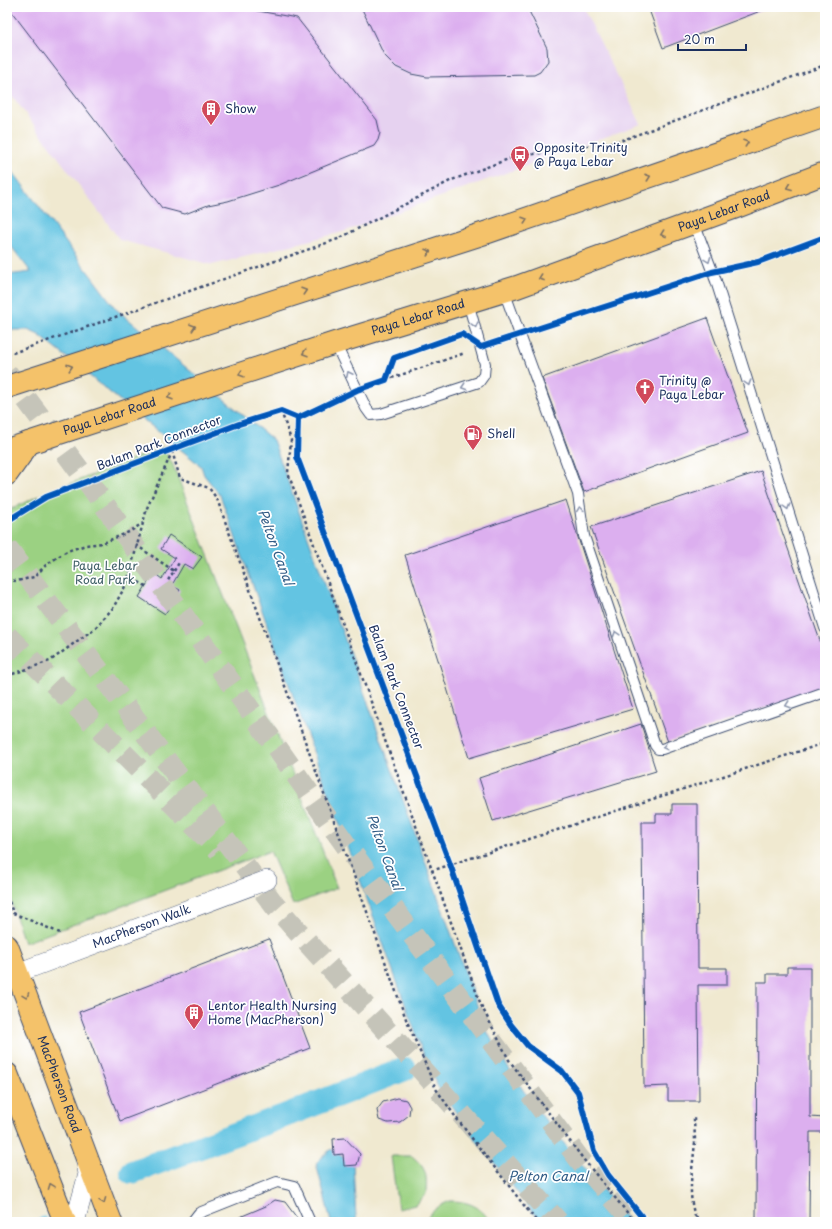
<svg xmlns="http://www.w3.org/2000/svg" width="832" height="1229" viewBox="0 0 832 1229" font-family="'Playpen Sans',sans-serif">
<rect width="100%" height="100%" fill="#fff"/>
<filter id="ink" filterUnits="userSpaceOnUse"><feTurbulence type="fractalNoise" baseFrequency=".025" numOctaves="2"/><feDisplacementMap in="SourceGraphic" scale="8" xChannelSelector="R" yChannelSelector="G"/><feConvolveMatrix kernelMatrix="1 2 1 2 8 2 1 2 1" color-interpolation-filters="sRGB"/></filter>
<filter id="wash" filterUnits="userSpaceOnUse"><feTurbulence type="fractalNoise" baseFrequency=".012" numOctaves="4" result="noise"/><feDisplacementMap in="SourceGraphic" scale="16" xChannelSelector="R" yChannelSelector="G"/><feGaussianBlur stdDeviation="0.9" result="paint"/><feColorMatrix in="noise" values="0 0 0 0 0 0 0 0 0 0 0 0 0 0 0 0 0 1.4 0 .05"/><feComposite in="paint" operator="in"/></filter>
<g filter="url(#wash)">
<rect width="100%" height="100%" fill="#f0e9d0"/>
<path fill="#e6d2f0" d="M7 7H583L641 124 343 232 212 265 120 240 7 89Z"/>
<path fill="#9bd182" stroke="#5b8070" d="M163 447 173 465 337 888 293 905 270 851 24 943 7 887V511L34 498Z
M391 1156H412C427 1169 427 1174 426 1194L415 1205 398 1209Z
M450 1201C468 1201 481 1206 490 1222H425C431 1211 438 1206 450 1201Z"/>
<path fill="#64c4e2" stroke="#407aa0" d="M7 164 116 309 273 440 485 1027C521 1099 579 1160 630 1222H541L472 1135 438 1087 421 1048 220 495 204 475 201 466 39 335 28 330H7V275L31 272 7 241Z
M331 1149 353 1164 356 1218 358 1222H331L316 1163Z"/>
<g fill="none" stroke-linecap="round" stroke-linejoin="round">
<path stroke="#64c4e2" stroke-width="7" d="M40 1222 44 1220"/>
<path stroke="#64c4e2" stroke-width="24" d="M132 1172 284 1116 405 1069"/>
</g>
<g id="blocks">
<path fill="#dcafef" d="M8 7H236L297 18 377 120 380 133 378 140 374 146 279 185 228 201 208 205 185 214 162 208Z
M361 7H527L547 48 548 61 540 72 534 75 427 77 411 74 396 67 384 55Z
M648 7H771L663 48Z
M707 318 748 433 584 492 542 378Z
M761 471 825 655V687L668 742 591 527Z
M566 500 633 709 469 758 405 555Z
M169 535 202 557 193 569 184 564 172 585 180 590 165 614 139 597 154 573 162 579 175 558 161 549Z
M641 724 656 771 493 821 479 778Z
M672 804H697L698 968H727V985H698L699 1101H668V1086L644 1087 642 822H656V814H672Z
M269 939 310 1048 120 1121 79 1012Z
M787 967H810V1117L825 1118V1132H810L809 1222H756L757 982H767V974H787Z
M398 1098 406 1100 410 1107 409 1115 400 1122 388 1123 379 1120 377 1110 383 1102Z
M345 1138 360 1154 357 1165 344 1166 343 1154 334 1155 333 1139Z
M275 1200 285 1202 300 1222H228L266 1206Z"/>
</g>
</g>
<g filter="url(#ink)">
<use href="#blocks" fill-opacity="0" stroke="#3b4b6f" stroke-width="1"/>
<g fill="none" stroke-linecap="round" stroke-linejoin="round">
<path stroke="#c5c4b9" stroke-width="22" stroke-dasharray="22 11" stroke-linecap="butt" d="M7 373 91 486 348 848 580 1160 634 1222
M7 548 275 906 558 1222
M7 636 219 850"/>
<defs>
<path id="lane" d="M694 223 716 281 825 628
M504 291 578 494 584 536 655 745 658 749H662L825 692
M335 343 366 408 371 415 381 414 479 382 484 375 485 364 468 302
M192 1222 199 1213 277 1182 294 1186 310 1222"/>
<g id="street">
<path id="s1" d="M17 973 267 880"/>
<path d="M75 1222 88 1174 86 1161"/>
</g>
<g id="primary">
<path d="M7 387 488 232 825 116"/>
<path id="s2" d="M7 450 335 343 517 287 739 206 825 173"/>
<path d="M7 474 29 443"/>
<path id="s3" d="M7 946 111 1222"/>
<path d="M7 1074 65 1222"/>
</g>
</defs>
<use href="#lane" stroke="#3b4b6f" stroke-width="12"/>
<use href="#street" stroke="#3b4b6f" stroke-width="20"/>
<use href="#primary" stroke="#3b4b6f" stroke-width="24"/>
<path stroke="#3b4b6f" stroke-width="2.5" stroke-dasharray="3 3" stroke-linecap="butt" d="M7 355 338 239 452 180 514 157 620 141 825 65
M386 380 465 353
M281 411 291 440 288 473 481 1005 509 1060 584 1160 635 1222
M172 451 180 478 209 488 217 499 406 1019 436 1089 457 1119 537 1222
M136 545 174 571 167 582
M174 571 180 561
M128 576 146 586
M7 580 17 581 34 577 47 564 67 551 86 545 103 543 129 532 143 523
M7 676 50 661 95 628 113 608 127 583 147 508 172 452
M431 871 825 743
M7 896 13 913 60 933
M695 1216 704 1222
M692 1222 695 1216C687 1193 693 1166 695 1142 695 1134 694 1125 694 1117"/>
<use href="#lane" stroke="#fff" stroke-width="10"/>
<use href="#street" stroke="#fff" stroke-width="19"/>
<use href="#primary" stroke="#f4c26a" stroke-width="22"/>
<defs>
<path id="cycleway" d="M298 418 297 457 450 864 498 1005 511 1025 528 1046 562 1071 578 1092 594 1151 608 1175 646 1222
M298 418 357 390 386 380 394 358 462 334 481 347 712 272 758 262 825 237
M7 521 46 497 239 424 281 411 298 418"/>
</defs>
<use href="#cycleway" stroke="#fff" stroke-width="8"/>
<use href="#cycleway" stroke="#0057b8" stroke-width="6"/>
</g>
<defs><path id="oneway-chevron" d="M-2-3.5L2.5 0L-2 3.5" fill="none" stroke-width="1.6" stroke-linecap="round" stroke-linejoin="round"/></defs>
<g stroke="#7d7163">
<use href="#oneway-chevron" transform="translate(746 143) rotate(-19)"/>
<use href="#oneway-chevron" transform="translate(648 177) rotate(-19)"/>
<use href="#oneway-chevron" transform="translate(789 187) rotate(159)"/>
<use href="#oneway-chevron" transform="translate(525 220) rotate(-19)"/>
<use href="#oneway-chevron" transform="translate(663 234) rotate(160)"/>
<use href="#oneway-chevron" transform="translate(428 252) rotate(-18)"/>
<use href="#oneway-chevron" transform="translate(541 278) rotate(160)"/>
<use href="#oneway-chevron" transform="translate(304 291) rotate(-18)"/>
<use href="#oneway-chevron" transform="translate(193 327) rotate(-18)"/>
<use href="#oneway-chevron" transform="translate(305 353) rotate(162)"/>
<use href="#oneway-chevron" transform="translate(70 367) rotate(-18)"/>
<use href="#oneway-chevron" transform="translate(241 374) rotate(162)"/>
<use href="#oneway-chevron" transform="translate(170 397) rotate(162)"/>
<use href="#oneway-chevron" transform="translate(26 996) rotate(69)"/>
<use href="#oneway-chevron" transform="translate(51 1186) rotate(-111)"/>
<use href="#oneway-chevron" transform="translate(103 1201) rotate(69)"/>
</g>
<g stroke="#8d97ae">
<use href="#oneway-chevron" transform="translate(708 260) rotate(69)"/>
<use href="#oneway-chevron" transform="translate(475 325) rotate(75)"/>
<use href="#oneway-chevron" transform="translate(349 374) rotate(-116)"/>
<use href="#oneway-chevron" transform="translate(748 383) rotate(73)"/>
<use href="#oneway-chevron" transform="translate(464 387) rotate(162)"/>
<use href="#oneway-chevron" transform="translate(787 507) rotate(73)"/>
<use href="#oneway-chevron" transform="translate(580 509) rotate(-98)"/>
<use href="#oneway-chevron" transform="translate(616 634) rotate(-108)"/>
<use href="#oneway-chevron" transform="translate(788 705) rotate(161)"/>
<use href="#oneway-chevron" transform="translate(665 747) rotate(166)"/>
</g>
</g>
<defs>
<symbol id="building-pin" viewBox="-11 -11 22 30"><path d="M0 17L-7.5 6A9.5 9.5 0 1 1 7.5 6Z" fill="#d1495b" stroke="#fff"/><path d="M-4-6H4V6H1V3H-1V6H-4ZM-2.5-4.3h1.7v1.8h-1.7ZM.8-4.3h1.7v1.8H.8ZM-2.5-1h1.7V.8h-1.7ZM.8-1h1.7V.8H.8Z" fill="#fff"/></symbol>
<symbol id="bus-pin" viewBox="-11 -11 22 30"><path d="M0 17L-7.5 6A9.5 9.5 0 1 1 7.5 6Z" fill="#d1495b" stroke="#fff"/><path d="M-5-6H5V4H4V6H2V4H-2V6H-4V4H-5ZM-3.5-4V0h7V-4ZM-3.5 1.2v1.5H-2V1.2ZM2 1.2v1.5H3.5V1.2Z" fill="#fff"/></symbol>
<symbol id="church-pin" viewBox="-11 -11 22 30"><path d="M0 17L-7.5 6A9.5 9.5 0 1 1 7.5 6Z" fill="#d1495b" stroke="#fff"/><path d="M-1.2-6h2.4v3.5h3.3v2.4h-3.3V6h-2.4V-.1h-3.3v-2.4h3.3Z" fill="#fff"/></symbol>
<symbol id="fuel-pin" viewBox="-11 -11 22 30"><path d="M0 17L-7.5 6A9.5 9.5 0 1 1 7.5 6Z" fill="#d1495b" stroke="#fff"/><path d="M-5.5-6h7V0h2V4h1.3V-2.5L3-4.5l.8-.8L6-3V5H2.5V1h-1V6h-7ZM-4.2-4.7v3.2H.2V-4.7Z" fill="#fff"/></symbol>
</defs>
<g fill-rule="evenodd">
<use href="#building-pin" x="200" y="98" width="22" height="30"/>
<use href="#bus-pin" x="509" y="144" width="22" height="30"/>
<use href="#church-pin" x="634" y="377" width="22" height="30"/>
<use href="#fuel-pin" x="462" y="423" width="22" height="30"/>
<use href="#building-pin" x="183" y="1002" width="22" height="30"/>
</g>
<g text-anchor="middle" stroke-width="3.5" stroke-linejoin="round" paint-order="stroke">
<g font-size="12" fill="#1b2f5e" stroke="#fff" text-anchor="start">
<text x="225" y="113">Show</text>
<text x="534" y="152">Opposite Trinity<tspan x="534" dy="14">@ Paya Lebar</tspan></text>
<text x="659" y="385">Trinity @<tspan x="659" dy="14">Paya Lebar</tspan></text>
<text x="487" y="438">Shell</text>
<text x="208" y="1010">Lentor Health Nursing<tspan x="208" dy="14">Home (MacPherson)</tspan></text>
</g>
<g font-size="12" fill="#1b2f5e" stroke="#fff">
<text dy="4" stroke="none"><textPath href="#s2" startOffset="756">Paya Lebar Road</textPath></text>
<text dy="4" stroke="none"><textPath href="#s2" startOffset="432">Paya Lebar Road</textPath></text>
<text dy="4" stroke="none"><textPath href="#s2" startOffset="108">Paya Lebar Road</textPath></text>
<text transform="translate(159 443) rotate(-21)" y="4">Balam Park Connector</text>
<text transform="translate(396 687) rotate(69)" y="4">Balam Park Connector</text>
<text dy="4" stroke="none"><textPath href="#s1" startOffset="133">MacPherson Walk</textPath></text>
<text dy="4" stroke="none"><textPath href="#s3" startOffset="148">MacPherson Road</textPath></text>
</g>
<g font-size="12" fill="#416069" stroke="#fff">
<text x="105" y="570">Paya Lebar<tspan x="105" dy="14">Road Park</tspan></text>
</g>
<g font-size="13" font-style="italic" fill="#315c86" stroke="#fff">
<text transform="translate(276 547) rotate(70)" y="5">Pelton Canal</text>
<text transform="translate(385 852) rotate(70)" y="5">Pelton Canal</text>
<text x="548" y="1181">Pelton Canal</text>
</g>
</g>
<rect width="832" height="1229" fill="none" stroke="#fff" stroke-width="24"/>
<path d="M678 44v6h68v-6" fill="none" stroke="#1b2f5e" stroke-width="2"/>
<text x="684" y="44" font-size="12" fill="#1b2f5e" stroke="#ffffff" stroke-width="3" paint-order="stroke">20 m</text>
</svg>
